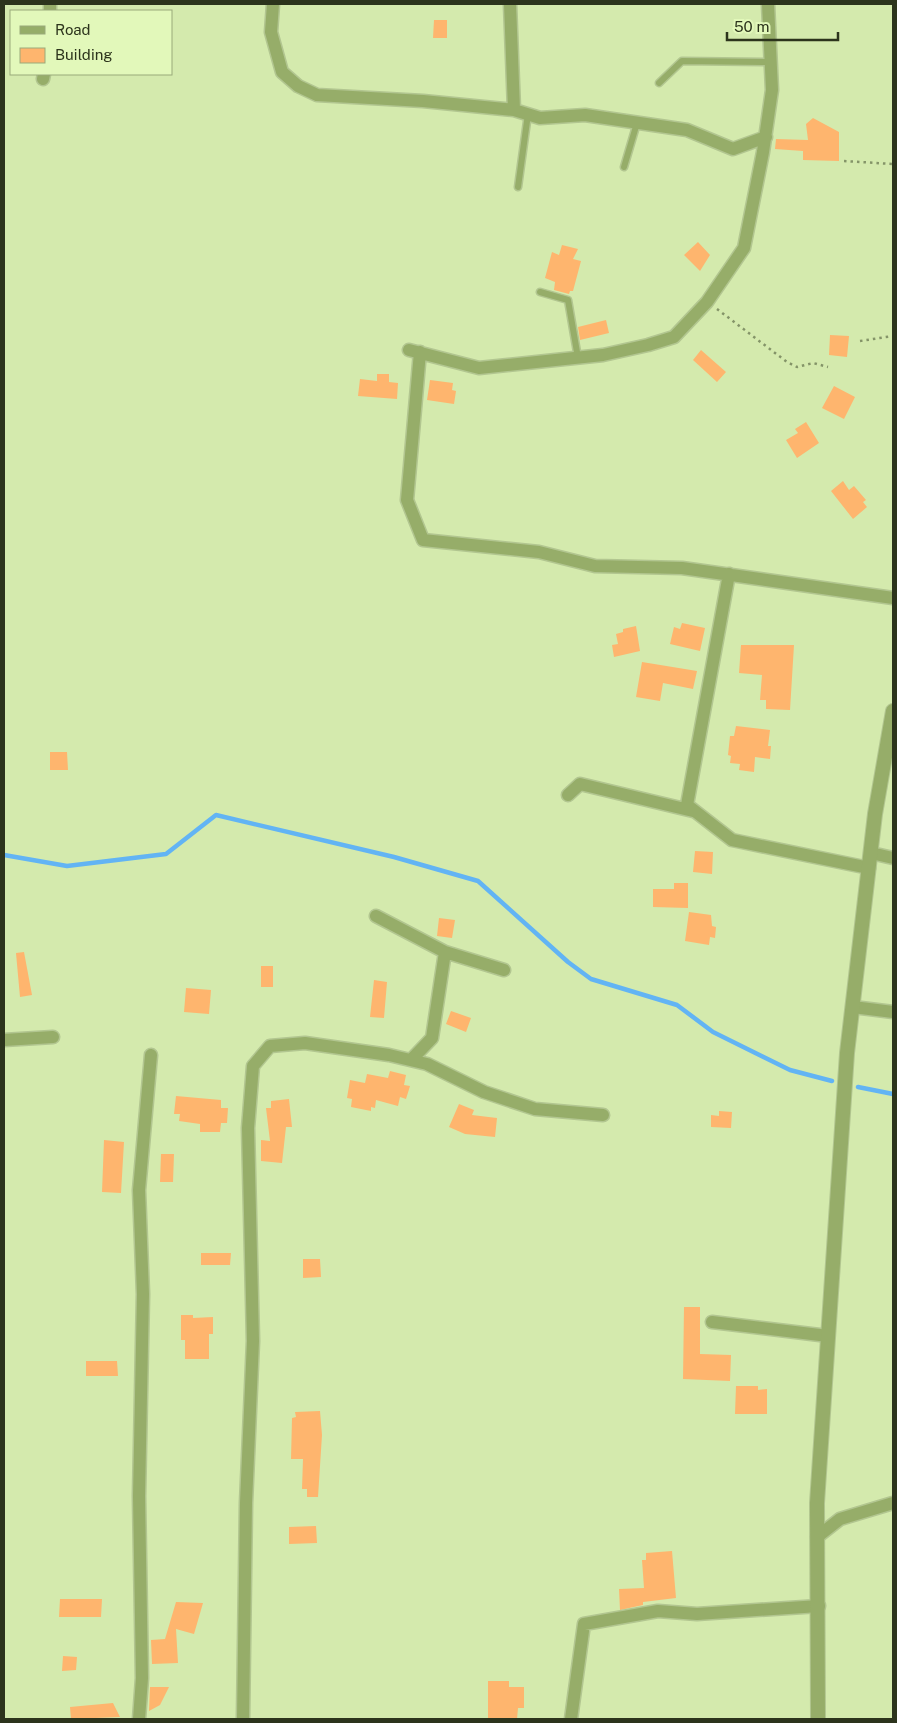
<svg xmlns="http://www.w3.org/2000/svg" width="897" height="1723" viewBox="0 0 897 1723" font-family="'Public Sans',sans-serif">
<rect width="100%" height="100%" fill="#d4eaad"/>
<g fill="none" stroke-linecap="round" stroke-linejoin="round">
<path stroke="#62b4f4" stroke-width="4.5" d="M4 855 67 866 166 854 216 815 394 857 478 881 568 962 591 979 677 1005 713 1032 790 1070 832 1081
M858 1087 893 1094"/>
</g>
<path fill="#feb56e" d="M434 20H447V38H433Z
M813 118 839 132V161L803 160V151L775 149 776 139 808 140 806 124Z
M698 242 710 255 700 271 684 255Z
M562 245 578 249 573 259 581 261 573 291H570L569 294 554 290 555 282 545 278 552 252 559 255Z
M606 320 609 333 580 340 578 327Z
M830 335 849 336 847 357 829 355Z
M701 350 726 372 717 382 693 360Z
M377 374H389V382L398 383 397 399 358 396 360 379 377 381Z
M430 380 453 383 452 390 456 391 454 404 427 400Z
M834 386 855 397 844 419 822 408Z
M806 422 819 443 797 458 786 440 798 433 795 429Z
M843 481 849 490 854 486 866 500 863 502 867 507 853 519 831 491Z
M682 623 705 628 700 651 670 644 674 627 680 629Z
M636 626 640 651 614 657 612 645 618 644 616 634 623 632V629Z
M741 645H794L790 710 766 709V700H760L762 675 739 673Z
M642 662 697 671 693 689 663 683 660 701 636 697Z
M736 726 770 730 768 746H771L770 759 755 757 754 772 739 770 740 764 730 763 731 756 728 755 730 736H734Z
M50 752H67L68 770H50Z
M695 851 713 852 712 874 693 872Z
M674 883H688V908L653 907V889H674Z
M689 912 711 915 712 926 716 927 715 938 710 937 709 945 685 941Z
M439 918 455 920 452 938 437 936Z
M24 952 32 995 20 997 16 953Z
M261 966H273V987H261Z
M374 980 387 982 384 1018 370 1017Z
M186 988 211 990 209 1014 184 1012Z
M451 1011 471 1018 466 1032 446 1024Z
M390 1071 406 1075 404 1085 410 1086 406 1099 400 1097 398 1106 376 1100 375 1108 371 1107V1111L351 1107 352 1099 347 1098 350 1080 365 1083 367 1074 388 1078Z
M176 1096 221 1100V1108H228L227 1123H221L220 1132H200V1124L179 1121 180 1114H174Z
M289 1099 292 1127H286L282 1163 261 1161V1140L270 1141 266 1108H271V1101Z
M459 1104 474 1110 472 1115 497 1118 495 1137 465 1134 449 1127Z
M719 1111 732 1112 731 1128 711 1127V1115L719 1116Z
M104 1140 124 1142 121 1193 102 1192Z
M161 1154H174L173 1182H160Z
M201 1253H231L230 1265H201Z
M303 1259H320L321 1277 303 1278Z
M684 1307H700V1354L731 1355 730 1381 683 1379Z
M181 1315H193V1318L213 1317V1334H209V1359H185V1340H181Z
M86 1361H117L118 1376H86Z
M736 1386H758V1390L767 1389V1414H735Z
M320 1411 322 1435 318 1497H307V1489H302L303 1459H291L292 1418 296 1417 295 1412Z
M316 1526 317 1543 289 1544V1527Z
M672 1551 676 1598 643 1602V1605L620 1610 619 1589 644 1588 642 1560H646V1553Z
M60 1599H102L101 1617H59Z
M176 1602 203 1603 194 1634 176 1629 178 1663 152 1664 151 1640 165 1639Z
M63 1656 77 1657 76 1670 62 1671Z
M488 1681H509V1687H524V1708H518L517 1719H488Z
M150 1687H169L160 1705 149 1711Z
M113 1703 120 1717 71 1719 70 1707Z"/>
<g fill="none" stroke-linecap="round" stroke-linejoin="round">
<defs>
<path id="service" d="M659 83 682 61 770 62
M624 167 637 123
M518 187 528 114
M540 292 568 300 578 358"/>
<path id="minor" d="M273 4 271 32 282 72 298 86 317 95 423 101 514 110 540 118 585 115 687 130 733 149 766 137
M510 4 514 110
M50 11V4
M43 79 44 74
M409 350 479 368 603 355 648 345 674 337 707 302 744 248 763 152 772 90 768 4
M420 352 407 500 423 540 539 552 595 566 682 568 893 598
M729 574 687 805 732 840 869 868
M568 795 580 784 693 811
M871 853 893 858
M376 916 445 952 504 970
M853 1007 893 1012
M4 1040 53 1037
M411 1060 432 1038 445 952
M712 1322 828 1336
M817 1537 840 1519 893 1503
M139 1719 142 1678 139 1496 143 1294 139 1190 151 1055
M243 1719 246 1503 253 1341 248 1128 253 1066 270 1046 305 1043 389 1055 427 1064 484 1092 535 1109 603 1115
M571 1719 584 1624 658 1611 697 1614 819 1606"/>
<path id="tertiary" d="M818 1719 817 1503 847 1053 875 814 893 711"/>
</defs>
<use href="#service" stroke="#b2c690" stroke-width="9"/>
<use href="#minor" stroke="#b2c690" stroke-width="15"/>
<use href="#tertiary" stroke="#b2c690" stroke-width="16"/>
<path stroke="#849468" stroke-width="2.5" stroke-dasharray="2.5 4" stroke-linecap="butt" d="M844 161 893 164
M717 309 787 362 797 367 813 363 828 367
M860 341 893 336"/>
<use href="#service" stroke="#96ad69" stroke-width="6"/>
<use href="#minor" stroke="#96ad69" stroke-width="12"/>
<use href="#tertiary" stroke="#96ad69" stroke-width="14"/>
</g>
<rect width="897" height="1723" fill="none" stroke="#2c341c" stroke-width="10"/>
<rect x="10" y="10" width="162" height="65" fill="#e2f8ba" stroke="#99aa7b"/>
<rect x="20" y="26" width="25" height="8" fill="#96ad69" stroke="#99aa7b"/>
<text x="55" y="35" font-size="15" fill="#2c341c">Road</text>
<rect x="20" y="48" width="25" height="15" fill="#feb56e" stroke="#99aa7b"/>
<text x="55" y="60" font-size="15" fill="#2c341c">Building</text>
<path d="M727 32v8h111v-8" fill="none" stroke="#2c341c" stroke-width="2.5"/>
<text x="734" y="32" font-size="15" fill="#2c341c" stroke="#e2f8ba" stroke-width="4" paint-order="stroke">50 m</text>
</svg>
